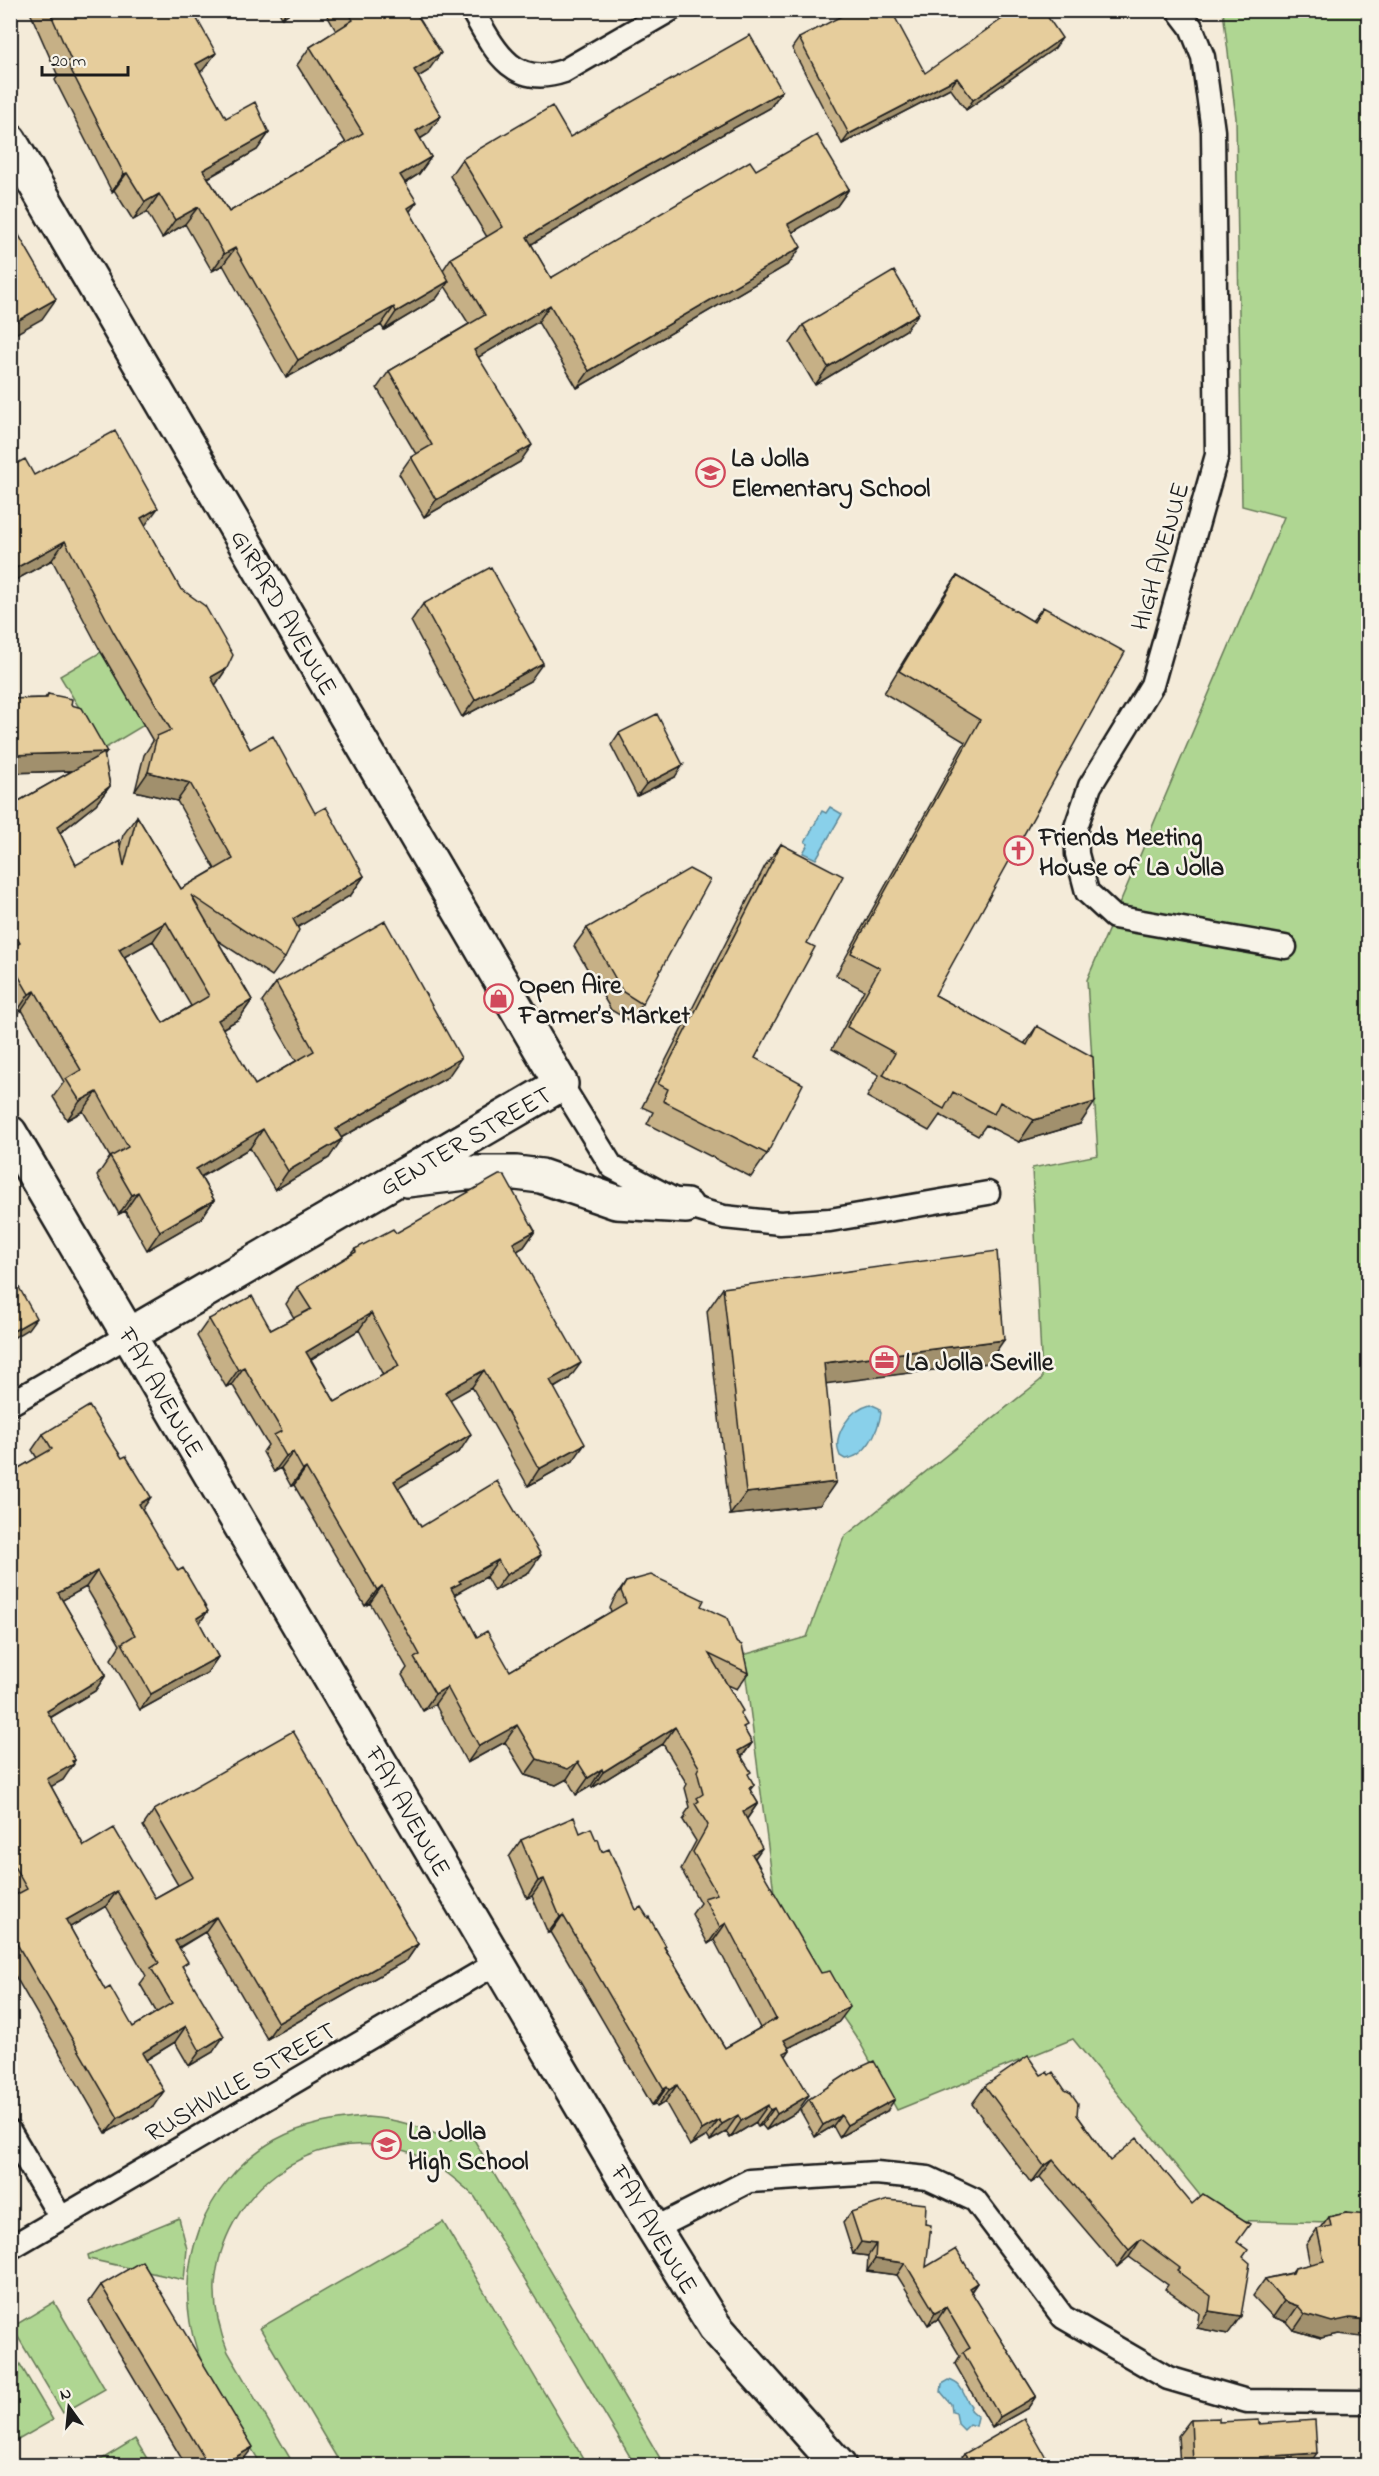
<svg xmlns="http://www.w3.org/2000/svg" width="1379" height="2476" viewBox="0 0 1379 2476" font-family="'Indie Flower',sans-serif">
<rect width="100%" height="100%" fill="#f4ebd9"/>
<filter id="ink" filterUnits="userSpaceOnUse"><feTurbulence type="fractalNoise" baseFrequency=".0167" numOctaves="2"/><feDisplacementMap in="SourceGraphic" scale="12" xChannelSelector="R" yChannelSelector="G"/><feConvolveMatrix kernelMatrix="1 2 1 2 8 2 1 2 1" color-interpolation-filters="sRGB"/></filter>
<g filter="url(#ink)">
<path fill="#afd692" stroke="#667957" stroke-width="1.5" d="M1223 11H1368V2224L1220 2220 1073 2039 897 2110 859 2041 778 1923 743 1655 807 1637 844 1537 1042 1379 1032 1168 1098 1155 1087 980 1284 517 1242 506 1236 118Z
M101 652 144 725 104 749 60 676Z
M367 2117C398 2119 424 2127 450 2141L469 2131 664 2465H635L475 2197C453 2176 429 2157 399 2149 308 2126 222 2194 215 2285 214 2308 220 2332 228 2352L294 2465 262 2466C240 2428 212 2390 197 2350 170 2272 203 2181 275 2140 304 2124 335 2119 367 2117Z
M179 2218 187 2249 184 2280 89 2259 88 2255Z
M443 2222 587 2465H341L260 2328Z
M54 2302 105 2389 63 2413 12 2327Z
M11 2349 53 2420 11 2444 10 2443Z
M135 2439 151 2465H95L94 2464Z"/>
<path fill="#89d0ea" stroke="#5d8898" stroke-width="1.5" d="M830 807 842 814 816 859 803 853 808 844 805 842 822 811 826 813Z
M870 1404 879 1408 881 1413C878 1432 866 1457 845 1459L840 1456C831 1436 850 1409 870 1404Z
M949 2380C965 2385 961 2394 971 2406L970 2410 978 2417 976 2426 970 2424 964 2430 958 2424 956 2413 952 2412 951 2404 941 2392 942 2384Z"/>
<g fill="none" stroke-linecap="round" stroke-linejoin="round">
<defs>
<path id="street" d="M472 10C494 49 512 89 564 71L670 10
M1178 10 1191 27 1203 57 1213 131 1217 455 1152 685 1090 786 1076 827 1077 854 1087 892 1114 917 1285 947
M561 1084 612 1167 686 1206 724 1217 780 1223 830 1220 988 1193
M10 1404 129 1335
M10 2132 61 2218
M654 2229 749 2181 876 2173 928 2178 975 2200 1063 2317 1168 2378 1247 2401 1368 2402
M10 2248 497 1963"/>
<path id="secondary" d="M10 141 561 1084 129 1335
M10 1133 654 2229 715 2327 839 2466
M407 1180 466 1173H516L541 1176 616 1202 686 1206"/>
</defs>
<use href="#street" stroke="#1c1c1c" stroke-width="27"/>
<use href="#secondary" stroke="#1c1c1c" stroke-width="38"/>
<use href="#street" stroke="#f7f3e8" stroke-width="22"/>
<use href="#secondary" stroke="#f7f3e8" stroke-width="33"/>
</g>
<path fill="#c6b086" stroke="#1c1c1c" stroke-width="1.5" fill-rule="evenodd" d="M29 10H192L203 70 200 72 226 118 269 133 257 150 208 178 229 212 346 143 297 65 310 47 336 31 324 10H414L428 71 418 77 428 134 420 139 431 157 419 174 405 183 410 212 443 270 451 258 487 237 450 176 462 159 570 137 782 91 770 108 624 189 531 244 551 278 756 170 849 189 837 206 792 232 789 264 577 388 538 322 478 357 520 462 424 517 399 474 411 457 416 454 377 388 389 371 469 324 445 286 436 299 384 330 381 325 286 378 223 265 212 271 185 224 162 238 147 212 133 220 114 190 112 192 55 80 58 76Z
M278 10H294L282 18Z
M799 38 925 73 1055 48 966 110 950 88 842 144 792 48Z
M803 325 906 330 815 385 790 343Z
M10 467 34 475 145 526 180 588 227 668 215 685 250 749 315 813 364 876 351 895 297 927 285 958 272 976 217 940 252 1000 239 1019 222 1029 255 1085 296 1061 262 1002 276 983 448 1077 341 1138 329 1158 275 1190 250 1148 201 1177 214 1200 201 1219 147 1250 125 1211 119 1214 97 1176 110 1157 83 1111 67 1120 53 1097 64 1082 22 1010 16 1013 10 1003V806L72 771 10 773V699L45 698 48 694 71 705 107 752 104 755 110 786 96 804 60 833 76 865 120 847 123 835 137 816 181 889 215 869 177 801 135 791 144 755 153 741 101 652 52 560 10 583ZM153 941 191 1006 163 1023 124 957Z
M957 576 1032 621 1043 607 935 995 1024 1044 1037 1026 1080 1124 1019 1142 986 1125 978 1136 940 1115 929 1131 867 1097 879 1075 832 1049 864 990 836 975 965 742 884 693 942 598Z
M1368 597V612L1362 605Z
M423 604 530 681 462 717 411 621Z
M619 733 675 777 637 796 611 745Z
M781 844 807 943 755 1058 767 1154 751 1177 647 1124 653 1112 642 1107 765 866Z
M587 928 642 1004 630 1021 611 1010 574 946Z
M535 1231 524 1247 517 1251 569 1379 554 1388 573 1461 528 1486 472 1387 450 1399 460 1451 398 1488 421 1527 529 1572 494 1591 486 1577 454 1594 477 1637 510 1671 611 1612 610 1608 614 1599 626 1582 701 1606 748 1673 737 1689 728 1685 741 1714 744 1729 752 1743 742 1757 748 1775 754 1785 750 1790 758 1803 747 1819 755 1858 838 2023 789 2048 790 2050 786 2056 797 2112 766 2130 762 2125 758 2127 756 2122 730 2138 726 2132 710 2141 707 2136 690 2146 665 2102 657 2107 655 2104 652 2105 551 1932 548 1933 532 1896 527 1898 509 1857 521 1840 580 1833 596 1840 636 1910 665 1948 725 2048 760 2028 714 1940 708 1944 692 1914 700 1903 681 1869 696 1841 683 1820 686 1816 685 1814 690 1807 685 1788 687 1784 663 1744 592 1788 591 1786 576 1795 567 1779 556 1785 525 1775 505 1742 467 1763 435 1704 423 1711 402 1675 407 1668 370 1603 365 1606 294 1485 291 1486 281 1468 274 1472 263 1452 268 1445 232 1384 226 1387 197 1336 209 1319 271 1330 294 1318 286 1304 297 1287 350 1255 355 1249 396 1233ZM359 1330 383 1375 335 1402 311 1359Z
M723 1288 988 1363 826 1383 820 1505 730 1515 707 1311Z
M43 1434 142 1509 200 1624 218 1657 207 1673 140 1710 111 1659 120 1645 86 1587 62 1600 106 1675 95 1691 50 1718 75 1760 63 1780 51 1786 84 1846 155 1898 178 1885 143 1826 154 1810 418 1944 407 1960 267 2039 205 1932 179 1948 183 1968 213 2052 189 2066 175 2042 146 2060 153 2107 106 2133 10 1967V1898L12 1897 10 1895V1473L37 1458 32 1450ZM106 1906 146 1976 140 1984 157 2013 133 2027 105 1990 70 1927Z
M1041 2075 1077 2115 1110 2161 1192 2204 1237 2242 1243 2257 1228 2334 1197 2328 1199 2313 1165 2289 1168 2285 1129 2257 1117 2267 1040 2177 1031 2183 972 2104 985 2086Z
M809 2099 887 2111 839 2137 833 2126 815 2137 800 2110Z
M851 2212 925 2224 926 2267 977 2283 971 2292 1036 2396 1028 2408 992 2428 955 2364 960 2356 938 2319 928 2325 897 2275 867 2271 868 2256 853 2254 843 2223Z
M1346 2213 1339 2334 1321 2338 1294 2330 1287 2322 1273 2317 1253 2296 1265 2279 1291 2273 1295 2268 1310 2265 1306 2245 1317 2229 1321 2228 1329 2217Z
M101 2285 240 2464 238 2466H186L89 2302Z
M1191 2419 1219 2422 1259 2424 1308 2466H1180L1178 2436Z
M964 2454 1051 2466H956Z"/>
<path fill="#a1906d" stroke="#1c1c1c" stroke-width="1.5" d="M287 10H294L282 18Z
M1062 38 1055 48 966 110 973 100Z
M216 53 203 70 184 82 196 64Z
M441 53 428 71 401 87 414 70Z
M957 78 950 88 842 144 849 134Z
M782 91 770 108 624 189 515 254 527 237 636 172Z
M441 116 428 134 403 149 416 131Z
M269 133 257 150 191 187 203 170Z
M431 157 419 174 388 193 400 175Z
M127 173 114 190 112 192 124 174Z
M849 189 837 206 776 242 788 224Z
M159 194 147 212 133 220 145 202Z
M417 202 404 219 408 208Z
M198 207 185 224 162 238 175 220Z
M801 247 789 264 577 388 589 371Z
M235 248 223 265 212 271 224 254Z
M449 281 436 299 384 330 396 312Z
M56 299 42 319 10 337V325Z
M550 305 538 322 462 367 474 350Z
M394 307 381 325 286 378 298 360Z
M919 313 906 330 815 385 828 367Z
M532 445 520 462 424 517 436 500Z
M158 508 144 527 141 518Z
M65 541 52 560 10 583V576L16 568Z
M543 663 530 681 462 717 475 700Z
M227 668 214 687 211 677Z
M107 752 94 770 10 773V755Z
M683 765 675 777 637 796 646 784Z
M148 772 190 783 177 801 135 791Z
M110 786 96 804 43 846 57 827Z
M364 876 351 895 280 938 293 919Z
M166 922 153 941 106 967 119 949Z
M35 991 22 1010 16 1013 29 994Z
M252 1000 239 1019 204 1039 218 1020Z
M461 1058 448 1077 323 1148 336 1129Z
M97 1092 83 1111 67 1120 80 1101Z
M1095 1102 1080 1124 1019 1142 1034 1120Z
M263 1129 250 1148 183 1187 196 1169Z
M342 1139 329 1158 275 1190 288 1171Z
M138 1192 125 1211 119 1214 132 1195Z
M214 1200 201 1219 147 1250 160 1231Z
M535 1231 524 1247 501 1260 513 1243Z
M371 1313 359 1330 295 1369 306 1352Z
M36 1318 28 1329 10 1340V1333Z
M1004 1340 988 1363 808 1386 824 1363Z
M581 1363 569 1379 538 1397 550 1380Z
M244 1367 232 1384 226 1387 238 1370Z
M484 1370 472 1387 434 1409 445 1392Z
M471 1434 460 1451 382 1498 394 1481Z
M585 1444 573 1461 528 1486 539 1469Z
M293 1452 281 1468 274 1472 286 1456Z
M306 1468 294 1485 291 1486 303 1470Z
M836 1482 820 1505 730 1515 746 1493Z
M151 1497 140 1513 139 1504Z
M541 1555 529 1572 494 1591 506 1575Z
M498 1560 486 1577 452 1596 451 1588 459 1581Z
M97 1571 86 1587 47 1609 58 1593Z
M382 1586 370 1603 365 1606 377 1590Z
M208 1611 197 1627V1618Z
M218 1657 207 1673 140 1710 151 1694Z
M106 1675 95 1691 36 1726 47 1711Z
M447 1687 435 1704 423 1711 435 1694Z
M517 1725 505 1742 467 1763 479 1746Z
M675 1727 663 1744 592 1788 603 1772Z
M752 1743 740 1759 738 1751Z
M537 1759 578 1762 567 1779 556 1785 525 1775Z
M75 1760 71 1766 74 1764 63 1780 36 1795 47 1779Z
M602 1769 591 1786 576 1795 588 1778Z
M758 1803 746 1820 743 1812Z
M762 1848 750 1865 752 1854Z
M544 1879 532 1896 527 1898 538 1881Z
M117 1891 106 1906 55 1936 66 1920Z
M563 1915 551 1932 548 1933 560 1917Z
M216 1917 205 1932 164 1956 175 1941Z
M726 1923 714 1940 708 1944 720 1927Z
M418 1944 407 1960 267 2039 278 2023Z
M850 2007 838 2023 772 2056 784 2040Z
M186 2026 175 2042 131 2069 142 2053Z
M224 2036 213 2052 189 2066 200 2051Z
M677 2085 665 2102 657 2107 669 2090Z
M667 2087 655 2104 652 2105 664 2089Z
M164 2091 153 2107 106 2133 118 2118Z
M809 2095 797 2112 766 2130 777 2114Z
M895 2099 887 2111 839 2137 847 2125Z
M768 2105 756 2122 730 2138 741 2121Z
M774 2108 762 2125 758 2127 770 2110Z
M738 2115 726 2132 710 2141 722 2124Z
M841 2115 833 2126 815 2137 823 2125Z
M719 2120 707 2136 690 2146 702 2130Z
M1053 2160 1040 2177 1031 2183 1044 2166Z
M1141 2239 1129 2257 1117 2267 1129 2250Z
M861 2242 876 2244 868 2256 853 2254Z
M875 2259 905 2263 897 2275 867 2271Z
M977 2283 969 2294V2288Z
M1284 2301 1298 2306 1287 2322 1273 2317Z
M946 2307 938 2319 928 2325 935 2313Z
M1209 2311 1241 2316 1228 2334 1197 2328Z
M1305 2314 1368 2320V2338L1339 2334 1321 2338 1294 2330Z
M1036 2396 1028 2408 992 2428 1000 2417Z
M253 2447 240 2464 238 2466H220Z
M1317 2453 1308 2466H1192L1260 2457Z"/>
<path fill="#e6cd9c" stroke="#1c1c1c" stroke-width="1.5" fill-rule="evenodd" d="M49 10H192L216 53 196 64 226 118 255 102 269 133 203 170 229 212 363 133 310 47 353 20 347 10H414L441 53 414 70 441 116 416 131 431 157 400 175 417 202 408 208 449 281 396 312 394 307 298 360 235 248 224 254 198 207 175 220 159 194 145 202 127 173 124 174 67 62 71 60Z
M853 10H891L925 73 1015 10H1043L1062 38 973 100 957 78 849 134 799 38Z
M750 35 782 91 636 172 527 237 551 278 750 161 756 170 817 135 849 189 788 224 801 247 589 371 550 305 474 350 532 445 436 500 411 457 432 445 389 371 485 315 451 258 503 227 462 159 552 106 570 137Z
M10 220 56 299 10 325Z
M894 271 919 313 828 367 803 325Z
M115 431 158 508 141 518 180 588 205 606 233 655 227 668 211 677 250 749 273 736 315 813 326 807 364 876 293 919 299 930 285 958 191 895 252 1000 218 1020 255 1085 314 1051 276 983 385 921 461 1058 336 1129 342 1139 288 1171 263 1129 196 1169 214 1200 160 1231 138 1192 132 1195 110 1157 128 1147 97 1092 80 1101 66 1079 81 1070 35 991 29 994 10 961V949L20 943 10 927V806L104 753 110 786 57 827 76 865 119 840 124 866 137 816 181 889 233 859 190 783 148 772 157 736 171 730 114 633 65 541 16 568 12 559 10 560V467L25 459 34 475ZM166 922 209 996 163 1023 119 949Z
M491 567 543 663 475 700 423 604Z
M957 576 1034 622 1043 607 1125 652 935 995 1027 1045 1037 1026 1093 1057 1095 1102 1034 1120 1000 1102 994 1114 953 1092 944 1109 883 1075 895 1053 847 1027 880 968 851 953 980 720 899 671Z
M48 694 72 699 71 705 82 708 107 752 10 755V699L47 698Z
M657 714 683 765 646 784 619 733Z
M781 844 843 876 807 943 815 947 755 1058 803 1084 767 1154 663 1101 668 1089 658 1084Z
M689 869 710 880 642 1004 623 992 587 928Z
M499 1175H504L535 1231 513 1243 581 1363 550 1380 585 1444 539 1469 484 1370 445 1392 471 1434 394 1481 421 1527 497 1481 541 1555 506 1575 498 1560 459 1581 461 1583 451 1588 477 1637 487 1631 510 1671 626 1603 621 1591 626 1582 651 1575 704 1600 701 1606 727 1618 736 1642 742 1645 748 1673 709 1654 743 1711 740 1713 747 1725 743 1727 752 1743 738 1751 751 1772 748 1774 754 1785 749 1788 758 1803 743 1812 762 1848 752 1854 821 1973 830 1971 850 2007 784 2040 790 2050 784 2053 809 2095 777 2114 774 2108 770 2110 768 2105 741 2121 738 2115 722 2124 719 2120 702 2130 677 2085 669 2090 667 2087 664 2089 563 1915 560 1917 544 1879 538 1881 521 1840 574 1817 580 1833 591 1828 596 1840 598 1839 602 1852 609 1849 615 1862 616 1861 636 1910 641 1907 648 1918 649 1917 666 1946 664 1947 725 2048 776 2019 726 1923 720 1927 704 1898 717 1894 693 1852 708 1825 695 1804 699 1801 697 1798 703 1794 697 1771 699 1767 675 1727 603 1772 602 1769 588 1778 578 1762 568 1769 537 1759 517 1725 479 1746 447 1687 435 1694 414 1658 420 1655 382 1586 377 1590 306 1468 303 1470 293 1452 286 1456 274 1435 282 1431 244 1367 238 1370 209 1319 252 1296 271 1330 311 1309 297 1287 356 1252 355 1249 393 1229 396 1233ZM371 1313 399 1366 335 1402 306 1352Z
M997 1251 1004 1340 824 1363 836 1482 746 1493 723 1288Z
M11 1273 36 1318 10 1333V1274Z
M89 1406 122 1458 126 1456 151 1497 139 1504 178 1571 183 1568 208 1611 197 1618 218 1657 151 1694 122 1643 135 1635 97 1571 58 1593 106 1675 47 1711 75 1760 72 1761 74 1764 47 1779 84 1846 114 1828 155 1898 193 1877 154 1810 293 1731 418 1944 278 2023 216 1917 175 1941 188 1962 182 1966 224 2036 200 2051 186 2026 142 2053 164 2091 118 2118 10 1932V1898L27 1889 10 1859V1595L19 1590 10 1573V1473L52 1449 43 1434ZM117 1891 159 1963 151 1968 172 2003 133 2027 110 1987 105 1990 66 1920Z
M1028 2056 1041 2075 1047 2072 1049 2075 1053 2072 1065 2090 1071 2093 1078 2103 1077 2115 1110 2161 1137 2138 1192 2204 1203 2194 1250 2224 1237 2242 1248 2250 1243 2257 1250 2263 1241 2316 1209 2311 1211 2296 1177 2271 1180 2268 1141 2239 1129 2250 1053 2160 1044 2166 985 2086Z
M874 2061 895 2099 847 2125 841 2115 823 2125 809 2099 852 2071Z
M888 2200 926 2204 925 2224 931 2225 926 2267 956 2249 977 2283 969 2288 1036 2396 1000 2417 963 2352 970 2348 946 2307 935 2313 905 2263 875 2259 876 2244 861 2242 851 2212Z
M1346 2213 1368 2215V2320L1350 2318 1332 2322 1305 2314 1298 2306 1284 2301 1265 2279 1293 2273 1295 2268 1324 2261 1317 2229 1331 2226 1329 2217Z
M142 2261 253 2447 220 2466H209L101 2285Z
M1219 2418V2422L1259 2420V2424L1315 2420 1317 2453 1260 2457V2461L1193 2465 1191 2419Z
M1024 2419 1051 2466H973L964 2454Z"/>
</g>
<defs>
<symbol id="school-ring" viewBox="-11 -11 22 22"><circle r="9.5" fill="#f7f3e8" stroke="#d1495b" stroke-width="1.5"/><path d="M0-5L7-2L0 1L-7-2ZM-4 1L0 2.5L4 1V4Q0 6-4 4Z" fill="#d1495b"/></symbol>
<symbol id="church-ring" viewBox="-11 -11 22 22"><circle r="9.5" fill="#f7f3e8" stroke="#d1495b" stroke-width="1.5"/><path d="M-1.2-6h2.4v3.5h3.3v2.4h-3.3V6h-2.4V-.1h-3.3v-2.4h3.3Z" fill="#d1495b"/></symbol>
<symbol id="shop-ring" viewBox="-11 -11 22 22"><circle r="9.5" fill="#f7f3e8" stroke="#d1495b" stroke-width="1.5"/><path d="M-5-2.5h2.3a2.7 3.5 0 0 1 5.4 0H5L5.5 6h-11ZM-1.5-2.5h3a1.5 2.3 0 0 0-3 0Z" fill="#d1495b"/></symbol>
<symbol id="office-ring" viewBox="-11 -11 22 22"><circle r="9.5" fill="#f7f3e8" stroke="#d1495b" stroke-width="1.5"/><path d="M-6-3h4V-5.5h4V-3h4V5H-6ZM-1-4.5V-3h2v-1.5ZM-6 0V1H6V0Z" fill="#d1495b"/></symbol>
</defs>
<g fill-rule="evenodd">
<use href="#school-ring" x="694" y="456" width="33" height="33"/>
<use href="#church-ring" x="1002" y="834" width="33" height="33"/>
<use href="#shop-ring" x="482" y="982" width="33" height="33"/>
<use href="#office-ring" x="868" y="1344" width="33" height="33"/>
<use href="#school-ring" x="370" y="2128" width="33" height="33"/>
</g>
<g text-anchor="middle" stroke-width="5" stroke-linejoin="round" paint-order="stroke">
<g font-size="26" font-weight="bold" fill="#1c1c1c" stroke="#f7f3e8" text-anchor="start">
<text x="731" y="466">La Jolla<tspan x="731" dy="30">Elementary School</tspan></text>
<text x="1039" y="845">Friends Meeting<tspan x="1039" dy="30">House of La Jolla</tspan></text>
<text x="519" y="993">Open Aire<tspan x="519" dy="30">Farmer’s Market</tspan></text>
<text x="905" y="1370">La Jolla Seville</text>
<text x="408" y="2139">La Jolla<tspan x="408" dy="30">High School</tspan></text>
</g>
<g font-size="26" fill="#1c1c1c" stroke="#f7f3e8">
<text transform="translate(1159 556) rotate(-74)" y="9">HIGH AVENUE</text>
<text transform="translate(285 612) rotate(60)" y="9">GIRARD AVENUE</text>
<text transform="translate(465 1140) rotate(-30)" y="9">GENTER STREET</text>
<text transform="translate(162 1392) rotate(60)" y="9">FAY AVENUE</text>
<text transform="translate(409 1811) rotate(60)" y="9">FAY AVENUE</text>
<text transform="translate(240 2081) rotate(-30)" y="9">RUSHVILLE STREET</text>
<text transform="translate(655 2229) rotate(59)" y="9">FAY AVENUE</text>
</g>
</g>
<rect width="1379" height="2476" fill="none" stroke="#f7f3e8" stroke-width="36"/>
<rect x="18" y="18" width="1343" height="2440" fill="none" stroke="#1c1c1c" stroke-width="2" filter="url(#ink)"/>
<g transform="translate(69 2407) rotate(345)" stroke="#f7f3e8" stroke-width="4.5" paint-order="stroke">
<path d="M0-4.5L10 22L0 15L-10 22Z" fill="#1c1c1c"/>
<text y="-9" font-size="16" font-weight="bold" text-anchor="middle" fill="#1c1c1c">N</text>
</g>
<path d="M42 66v9h86v-9" fill="none" stroke="#1c1c1c" stroke-width="3"/>
<text x="51" y="66" font-size="18" fill="#1c1c1c" stroke="#f7f3e8" stroke-width="4.5" paint-order="stroke">20 m</text>
</svg>
